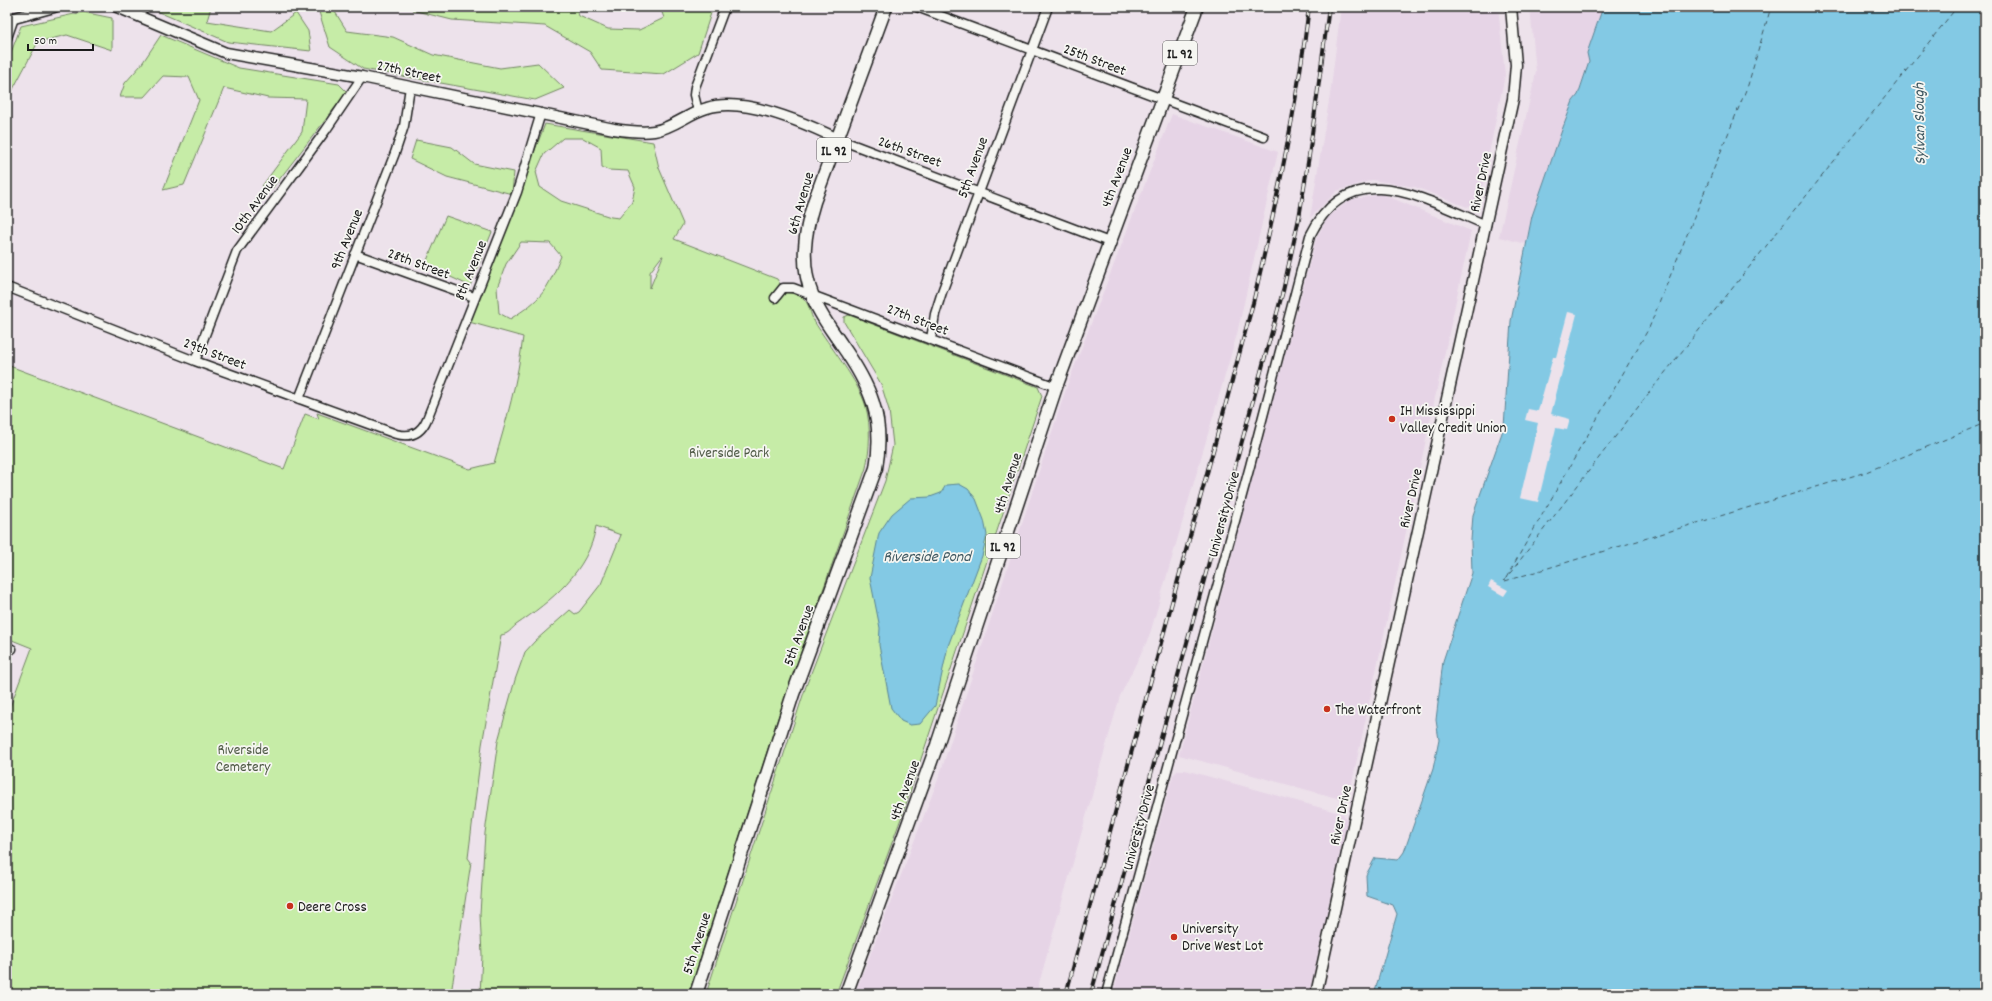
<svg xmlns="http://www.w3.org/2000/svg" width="1992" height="1001" viewBox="0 0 1992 1001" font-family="Dekko,sans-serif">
<rect width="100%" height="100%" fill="#ede2eb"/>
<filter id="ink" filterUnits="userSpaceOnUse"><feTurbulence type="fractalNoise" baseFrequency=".025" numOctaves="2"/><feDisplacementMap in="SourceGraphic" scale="8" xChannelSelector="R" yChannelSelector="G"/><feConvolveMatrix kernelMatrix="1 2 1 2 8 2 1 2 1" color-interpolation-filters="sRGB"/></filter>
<g filter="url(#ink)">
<path fill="#e6d4e6" d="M1341 7H1498L1505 75 1479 202 1467 207 1415 187 1372 180 1337 191 1310 218 1330 95Z
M1530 7H1603L1587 53 1589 62 1578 95 1573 101 1562 130 1532 215 1526 244 1499 237 1536 72Z
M1172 114 1278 152 1237 334 1149 637 1120 696 1036 994H855L939 777 1067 386Z
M1382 194 1471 231 1348 801 1179 755 1316 239 1328 217 1350 200Z
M1178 770H1185L1343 814 1347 821 1309 994H1113L1173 775Z"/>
<path fill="#c6eca7" stroke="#718462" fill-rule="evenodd" d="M147 7H211L207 21 271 31 296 13 308 31 311 51 228 42Z
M315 7H332L347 31 393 37 433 55 500 68 538 63 564 88 535 100 363 69 330 47 319 12Z
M415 7 472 8 576 7 579 16 608 29 639 30 664 18 660 7H713L698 53 664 74 602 70 590 52 545 26 452 20 412 10Z
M83 12 112 18V50L67 35 38 42 12 91 7 92V63L21 26Z
M161 35 239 68 339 84 347 92 271 190 262 186 302 132 306 99 268 98 224 88 184 185 163 190 199 100 189 77 163 76 144 97H120L125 83 141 65Z
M545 124 653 142 659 168 683 224 674 239 777 279 785 292C792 293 799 294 804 299 810 305 810 314 814 321 829 346 859 381 866 407 871 428 870 448 866 468L779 715 689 994H480L482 955 480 914 485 833 498 741 515 680 525 652 535 641 570 610 575 614 579 612 601 584 621 535 596 526C589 571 551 601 516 625 511 629 509 634 501 635L482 745 468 858 471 862 451 994H7V715L32 648 7 638V365L284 469 305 414 319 419 317 413 470 469 494 463C506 422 518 380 523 337L469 322ZM563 138H583L601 148 602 167 608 170 628 171 635 187 632 202 619 218 611 217 561 201 540 187 536 172 544 154ZM521 242 550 243 561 256C547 291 542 299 510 319L499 313 497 288 506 264ZM662 256H663L650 288V272Z
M416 140 452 147 474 164 514 172 512 194 447 177 410 159Z
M446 216 492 232 470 286 425 265Z
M849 315 1038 387 1042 396 903 813 836 994H706L806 686 885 481 893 445 889 410 881 384 844 322V317Z"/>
<path fill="#83c9e4" stroke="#5a8494" d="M1603 7H1985V994H1374L1397 914 1393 905 1367 896 1366 875 1375 858 1398 860 1404 852 1433 769 1439 740 1436 720 1443 661 1472 573 1471 540 1473 515 1504 427 1511 321 1532 216 1562 130 1573 101 1578 95 1589 62 1587 53Z
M959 484 968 489 976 499 984 520 987 535 982 556 948 646 935 706 920 724 910 725 901 721 891 708 879 645 880 628 870 578 879 533 892 514 911 498 930 497 941 493 946 485Z"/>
<path fill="#ede2eb" d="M1568 312 1577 314 1551 414 1570 419 1567 430 1556 428 1538 502 1520 498 1538 423 1525 420 1528 409 1538 411 1553 357H1556Z
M1491 581 1508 590 1504 596 1488 587Z"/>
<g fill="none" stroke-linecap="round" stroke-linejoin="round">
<path stroke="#5a8494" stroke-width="2.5" d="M169 989 170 994"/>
<path stroke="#405962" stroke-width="1" stroke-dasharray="5 4" stroke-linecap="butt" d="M1506 578 1649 328 1748 85 1771 7
M1504 581 1652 389 1957 7
M1505 581 1866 472 1985 423"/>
<defs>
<path id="minor" d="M917 7 1264 137
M7 38 14 18
M698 111 694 95 695 87 725 7
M838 139 1109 242
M355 254 474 297
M7 287 195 361 396 434C411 438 421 433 427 419L517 192 541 113
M775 298 783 288H793L1056 387
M931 339 935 314 942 292 1048 7
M195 361 237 251 326 130 362 77
M299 399 395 153 404 126 410 87
M7 647 12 649
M1106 994 1250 466 1310 236C1350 154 1424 199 1486 225"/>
<path id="tertiary" d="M117 7 226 53 362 77 614 129C627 131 641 133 654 131 673 128 689 113 707 108 743 96 805 123 838 139
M7 20 54 7
M1316 994 1513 99 1516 65 1511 7"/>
<path id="primary" d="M696 994 793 694 876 468C885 417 870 385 841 344 831 329 819 314 813 297 800 265 804 234 814 202L886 7
M846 994 937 745 1056 387 1197 7"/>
</defs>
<use href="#minor" stroke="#1c1c1c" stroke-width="11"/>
<use href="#tertiary" stroke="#1c1c1c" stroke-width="13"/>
<use href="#primary" stroke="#1c1c1c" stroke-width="15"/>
<use href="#minor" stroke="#f6f6f2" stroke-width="8"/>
<use href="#tertiary" stroke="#f6f6f2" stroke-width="10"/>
<use href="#primary" stroke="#f6f6f2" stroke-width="12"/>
<defs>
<path id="rail" d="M1066 994 1253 303C1276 205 1297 107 1309 7
M1091 994 1283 291 1299 218 1309 156 1329 7"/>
</defs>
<use href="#rail" stroke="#1c1c1c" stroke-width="4"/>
<use href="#rail" stroke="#f6f6f2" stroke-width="2.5" stroke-dasharray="8" stroke-linecap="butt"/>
</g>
</g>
<g fill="#c8321e" stroke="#f6f6f2" stroke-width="1.5">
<circle cx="1392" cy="419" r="4"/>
<circle cx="1327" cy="709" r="4"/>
<circle cx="290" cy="906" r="4"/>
<circle cx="1174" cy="937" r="4"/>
</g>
<g text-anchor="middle" stroke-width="3.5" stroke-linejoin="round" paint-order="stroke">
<g fill="#f6f6f2" stroke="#5d5d5c" stroke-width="1">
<rect x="1163" y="41" width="34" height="24" rx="3"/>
<rect x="817" y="138" width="34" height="24" rx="3"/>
<rect x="986" y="534" width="34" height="24" rx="3"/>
</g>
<g font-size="14" font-weight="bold" fill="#1c1c1c">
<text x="1180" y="58">IL 92</text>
<text x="834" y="155">IL 92</text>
<text x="1003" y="551">IL 92</text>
</g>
<g font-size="15" fill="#1c1c1c" stroke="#f6f6f2">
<text transform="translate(1095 59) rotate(21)" y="5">25th Street</text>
<text transform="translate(409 71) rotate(12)" y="5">27th Street</text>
<text transform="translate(910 151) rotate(20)" y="5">26th Street</text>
<text transform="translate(972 167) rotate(-70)" y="5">5th Avenue</text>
<text transform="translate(1116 177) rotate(-69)" y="5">4th Avenue</text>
<text transform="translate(1480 182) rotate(-78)" y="5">River Drive</text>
<text transform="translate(800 203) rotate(-74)" y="5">6th Avenue</text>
<text transform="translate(254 204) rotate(-54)" y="5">10th Avenue</text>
<text transform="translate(346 239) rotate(-68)" y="5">9th Avenue</text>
<text transform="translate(419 263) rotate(20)" y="5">28th Street</text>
<text transform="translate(470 270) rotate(-68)" y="5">8th Avenue</text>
<text transform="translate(918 319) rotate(21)" y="5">27th Street</text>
<text transform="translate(215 353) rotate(21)" y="5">29th Street</text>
<text transform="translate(1007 483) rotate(-72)" y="5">4th Avenue</text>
<text transform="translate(1410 498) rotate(-77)" y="5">River Drive</text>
<text transform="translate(1223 514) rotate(-75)" y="5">University Drive</text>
<text transform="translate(798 635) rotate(-70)" y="5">5th Avenue</text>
<text transform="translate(904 790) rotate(-70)" y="5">4th Avenue</text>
<text transform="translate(1340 815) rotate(-78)" y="5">River Drive</text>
<text transform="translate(1138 827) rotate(-75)" y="5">University Drive</text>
<text transform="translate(696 943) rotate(-72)" y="5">5th Avenue</text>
</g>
<g font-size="15" fill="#1c1c1c" stroke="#f6f6f2" text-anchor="start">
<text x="1400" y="415">IH Mississippi<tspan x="1400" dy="17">Valley Credit Union</tspan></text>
<text x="1335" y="714">The Waterfront</text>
<text x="298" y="911">Deere Cross</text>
<text x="1182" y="933">University<tspan x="1182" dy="17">Drive West Lot</tspan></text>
</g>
<g font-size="15" fill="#4f5a46" stroke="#f6f6f2">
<text x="729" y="457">Riverside Park</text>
<text x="243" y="754">Riverside<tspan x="243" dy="17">Cemetery</tspan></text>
</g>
<g font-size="16" font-style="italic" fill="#405962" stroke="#f6f6f2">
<text transform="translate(1918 124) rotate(-91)" y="6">Sylvan Slough</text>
<text x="927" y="561">Riverside Pond</text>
</g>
</g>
<rect width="1992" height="1001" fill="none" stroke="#f6f6f2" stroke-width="24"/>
<rect x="12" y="12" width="1968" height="977" fill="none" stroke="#1c1c1c" stroke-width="1.5" filter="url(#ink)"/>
<path d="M28 44v6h65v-6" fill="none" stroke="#1c1c1c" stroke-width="2"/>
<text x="34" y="44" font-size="12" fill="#1c1c1c" stroke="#f6f6f2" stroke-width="3" paint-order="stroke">50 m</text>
</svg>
